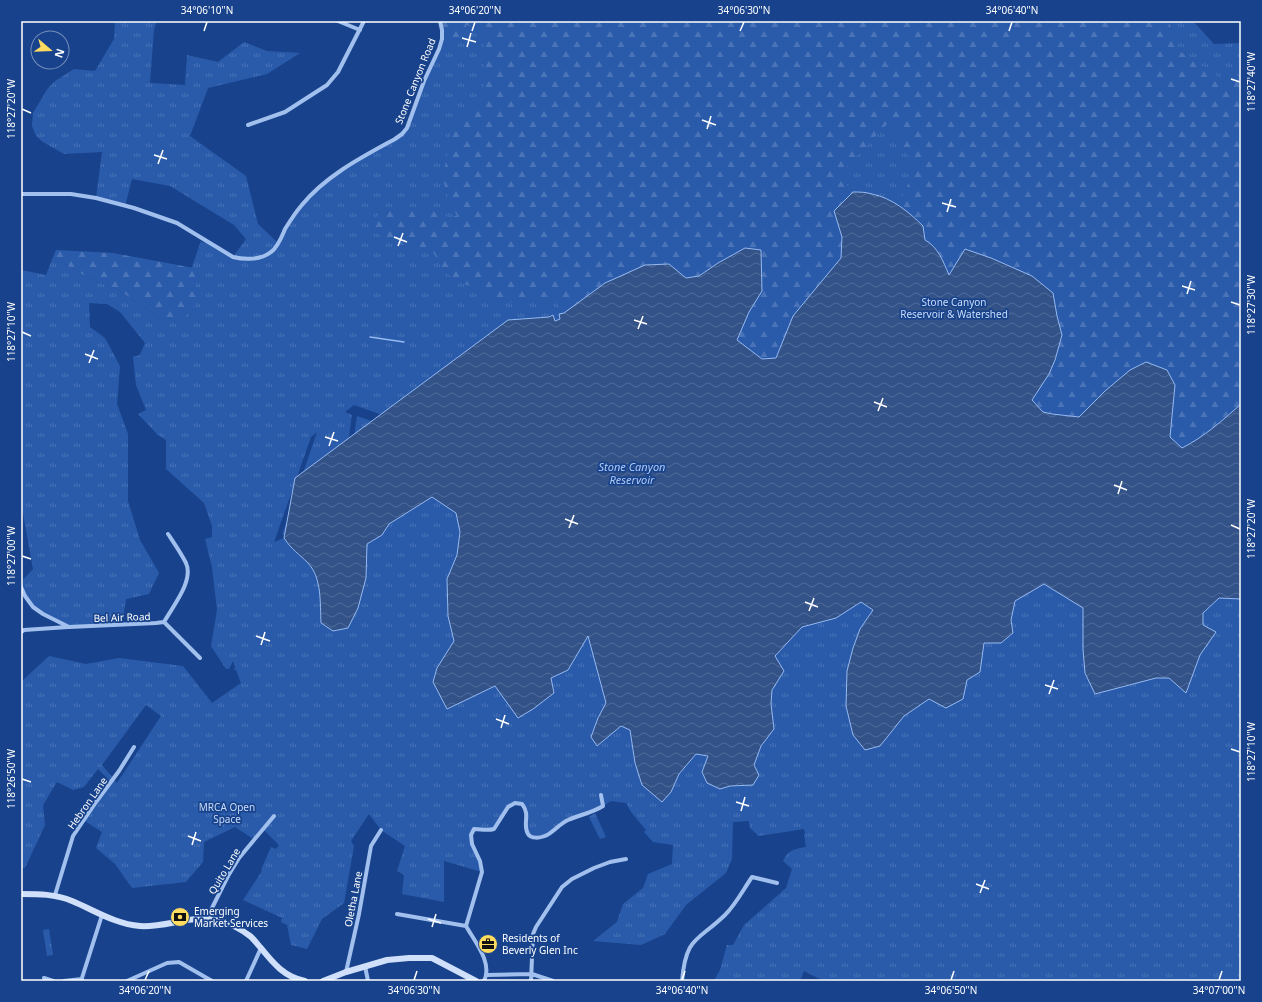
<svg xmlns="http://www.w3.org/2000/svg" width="1262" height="1002" viewBox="0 0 1262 1002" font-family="'Noto Sans',sans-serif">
<defs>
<pattern id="grass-tufts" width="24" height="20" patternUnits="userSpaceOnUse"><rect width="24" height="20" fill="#2a5baa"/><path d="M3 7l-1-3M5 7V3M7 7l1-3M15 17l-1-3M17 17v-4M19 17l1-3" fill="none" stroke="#4a74b7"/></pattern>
<pattern id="forest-firs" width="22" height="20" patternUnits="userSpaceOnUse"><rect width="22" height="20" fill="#2a5baa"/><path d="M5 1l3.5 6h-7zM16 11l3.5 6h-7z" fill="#4a74b7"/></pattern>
<pattern id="water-waves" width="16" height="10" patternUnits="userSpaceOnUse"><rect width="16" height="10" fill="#325288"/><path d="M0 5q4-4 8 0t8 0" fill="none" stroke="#516c9a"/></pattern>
</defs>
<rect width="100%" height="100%" fill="#18438c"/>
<path fill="url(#grass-tufts)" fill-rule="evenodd" d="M115 21H157L154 29 150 83 185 85 187 55 218 62 244 42 267 51 300 53 267 74 208 88 190 136 246 176 258 224 278 243C285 230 292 216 302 204 327 175 362 157 395 139 412 126 416 101 424 82 429 67 438 54 442 39L446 42 447 33 445 21H1162L1169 37 1174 38 1169 21H1193L1214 44 1241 43V981H824L804 971 800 981H714L720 970 727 945H733L744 925 786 888 792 869 783 861C788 850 794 849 806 847L804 834H805L804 829 759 836 750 828 749 821 733 822 732 859 726 873 686 905 665 934 641 945 593 941 617 922 623 904 643 888 648 874 672 864 673 845 653 842 644 832 646 830 631 812 626 803 611 801 595 811 568 820 544 837 534 838 529 836 527 833V816L526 809 522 804 515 803 508 807 494 829C487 831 481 829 474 829L471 835 472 844 480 861 482 872 444 861V902L402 894 404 875 397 871 405 846 381 830 369 814 351 841 354 846 344 903 322 919 307 949 291 945 287 925 281 922 282 918 243 900 262 871 261 870 271 847 276 849 279 845 264 830 255 840 235 827 204 842 203 862 186 882 132 888 115 864 96 848 102 832 83 820 111 782 98 769 84 787 73 790 57 782 43 805 45 825 25 868H21V682L49 656 86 664 119 658 183 666 212 703 241 683 236 670H234L235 667 233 661 229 669H226L211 646 217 610 212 567 205 539 212 537V526L204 503 166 469V440L158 435 138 414 146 410 136 385 133 357 140 355 145 343 120 312 107 304 89 303 90 327 105 338 120 366 117 404 128 434V501L140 540 159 573 149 594 126 599 122 625 69 627 43 614 33 607 25 596 21 587V582L33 569 23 513 21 510V270L46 275 53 257 87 277 117 289 140 304 159 319 174 318 201 241 204 243 206 239 233 257 246 239 234 225 170 186 132 179 125 206 96 198 102 152 64 154 43 142 36 136 32 126 33 113 48 88 55 81 74 69 95 71 114 39ZM354 405 454 440 457 443 469 467 489 458H497L517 462 529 468 552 487 581 498 586 484 1013 631V633L1010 636 952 616 939 654 982 655V660H937L922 704 916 708 932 660 917 659 859 643 855 737 851 726 855 643 857 637 918 654H934L948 615 861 584 832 619 825 621 856 583 779 557 780 614 813 624 804 626 779 619 760 638V715H772L773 720H760L759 750 754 764V720H710L693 750 686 766 678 775 688 748 706 718 665 694 645 736 634 744 639 765 672 788 670 792 636 768 631 740 641 733 661 691 646 683 609 677C610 694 613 701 605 717 602 722 599 727 594 729L598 718 606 703 594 654 596 636 589 638 588 636 586 638 541 647 487 660 490 685 485 686 482 661 436 672 438 667 482 656 472 583 448 587 447 583 473 579 498 469C486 466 471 483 461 474 457 470 455 462 453 456L442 503 437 500 449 449 406 433 395 520 390 523 400 431 357 416 354 437 353 496 347 514 374 540 370 542 345 519 320 593 318 583 340 518 285 539 284 538 274 542 311 437 317 432 282 535 342 513 348 494 349 436 352 415 345 412ZM1084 656 1152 679 1144 681 1084 661ZM146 705 161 716 117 783 102 765Z
M595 813 606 837 600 839 589 817Z
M49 929 53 955 47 956 43 930Z"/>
<path fill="url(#forest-firs)" d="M440 21H1169L1178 50 1225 81 1241 77V404C1223 421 1204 436 1183 448L1170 437 1175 385 1105 391 1079 417 1052 414 1043 411 1032 400 1049 374 1055 360 1062 335 1057 316 949 276 932 244 925 240 906 210 898 205 914 172 899 133 887 124 839 175 853 192 834 211 842 237 841 258 793 316 776 358 762 359 737 340 749 312 762 291 761 250 745 248 718 263 699 276 686 278 669 264 564 313 559 314 554 295 522 301 494 304 483 289 463 284 445 273 433 252 391 242 371 230 372 221 383 210 403 207 429 209 451 218 457 215 449 204 443 179 451 130 483 96 484 48 480 31 467 25 454 48 442 39Z
M56 250 113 253 194 268 197 303 184 318 159 319 140 304 117 289 87 277 53 257Z"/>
<path fill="url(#water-waves)" stroke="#95b9f1" d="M853 192C859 192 866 192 872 194 892 198 909 212 923 226L925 240C938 247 943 261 949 275L965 249 991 258 1032 276 1053 293 1057 316 1062 335 1055 360 1049 374 1032 400 1043 412 1052 414 1079 417 1105 391 1130 370 1146 362 1167 370 1175 385 1170 437 1182 448C1204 437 1223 420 1241 404V599L1219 598 1203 613V625L1216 632 1200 655 1186 693 1169 678H1156L1095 694 1085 673 1083 649V608L1044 584 1015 601 1011 620 1013 633 1001 643H984L980 672 967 680 963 699 946 708 929 699 904 716 880 746 865 750 853 735 846 706 847 671 853 648 860 629 873 610 861 602 836 618 802 627 775 656 784 671 772 690 771 704 774 729 761 746 754 765 759 775 753 785 730 786 720 789 707 783 702 772 708 756 696 754 679 774 671 792 662 802 642 785 635 763 630 730 621 726 597 746 591 737 598 718 606 703 588 636 568 670 551 678 554 693 533 709 518 718 495 686 447 709 433 682 437 668 454 641 448 616 447 579 457 555 460 532 456 513 432 497 389 524 382 535 367 544 366 578 358 608 348 628 333 631 321 623C320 603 322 578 308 563 298 553 292 550 284 538L295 478 508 320 549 317 553 315 555 321 560 319 559 314 564 313 605 283 645 265 669 264 686 278 699 276 718 263 745 248 761 250 762 291 749 312 737 340 762 359 776 358 793 316 841 258 842 237 834 211Z"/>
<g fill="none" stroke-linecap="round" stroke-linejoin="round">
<path stroke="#95b9f1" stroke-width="1.5" d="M370 337 404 342"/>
<path stroke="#a2c0ee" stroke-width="4" d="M338 21 360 30
M248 125 285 112 327 85 338 72 364 21
M21 194H71L96 198 134 208 177 223 233 257C245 260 261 260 271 252 278 247 282 236 285 229 290 221 295 213 301 206 325 176 362 157 395 139L402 134 407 128 424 81 439 49 442 39V30L440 21
M21 587 25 596 33 607 43 614 69 627 156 623 164 622C173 606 194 581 186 563 181 553 174 543 168 534
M164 622 200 658
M21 632 24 630 68 627
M55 895 73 836 96 802 119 771 134 747
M397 914 466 926
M207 918 228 876 239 858 274 816
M365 966 368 981
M346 972 359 914 371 846 381 830
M487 975 532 974 553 981
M44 978 53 981
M64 981 82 979
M81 981 102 915
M127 981 167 963 179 962 212 981
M246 981 261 948
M484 981C493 963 475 942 466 926L482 872 480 861 472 844 471 835 474 829C481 829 487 831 494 829L508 807 515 803 522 804C531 815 522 824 528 834 531 839 540 838 545 836 553 833 559 824 568 820 579 815 592 813 603 806L601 795
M531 981 533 934 536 927 562 887 572 879 594 868 610 862 626 859
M682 981C686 936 697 942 725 915 736 904 743 890 752 877L777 883"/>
<path stroke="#d0dffa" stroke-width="6" d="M21 894C39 894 55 894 72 901 94 910 115 924 140 926 167 928 197 912 223 922 233 925 242 930 250 936 254 939 257 944 260 947 273 963 284 977 305 981
M323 981 346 972 387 960 409 958H432L476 981"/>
</g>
<path fill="none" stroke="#fff" stroke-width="1.5" d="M204 31 207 22M472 31 475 22M740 31 744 22M1009 31 1012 22M462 38 476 42M467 47 471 33M1231 79 1240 82M22 109 31 113M702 120 716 125M707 129 711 116M154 155 167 159M158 164 163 150M942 203 956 207M947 212 951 199M394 237 407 242M398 246 403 233M1182 286 1195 290M1187 294 1191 281M1231 302 1240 305M634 320 647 324M638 329 643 316M22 332 31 336M85 354 98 359M89 363 94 350M874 402 887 407M878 411 883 398M325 437 338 441M329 446 334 432M1114 485 1127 490M1118 494 1122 481M565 519 578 524M1231 525 1240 529M569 528 574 515M22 556 31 559M805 602 818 607M809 611 814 598M256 636 270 641M261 645 265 632M1045 685 1058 689M1049 694 1054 680M496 719 509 724M501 728 505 715M1231 749 1240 752M22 779 31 782M736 802 749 806M741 811 745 797M188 836 201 841M192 845 196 832M976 884 989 889M980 893 985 880M428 919 441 923M432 927 436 914M145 980 149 971M414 980 417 971M682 980 685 971M951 980 954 971M1219 980 1222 971"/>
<defs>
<symbol id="bank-disc" viewBox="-11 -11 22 22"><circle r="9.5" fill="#ffdc60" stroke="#18438c"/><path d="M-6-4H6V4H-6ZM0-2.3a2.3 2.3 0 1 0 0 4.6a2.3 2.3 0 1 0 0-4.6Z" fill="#111"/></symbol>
<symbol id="office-disc" viewBox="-11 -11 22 22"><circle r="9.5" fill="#ffdc60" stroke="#18438c"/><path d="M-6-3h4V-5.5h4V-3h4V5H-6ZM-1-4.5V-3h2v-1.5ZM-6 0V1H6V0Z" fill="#111"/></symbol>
</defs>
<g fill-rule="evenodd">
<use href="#bank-disc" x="169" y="906" width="22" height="22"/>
<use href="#office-disc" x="477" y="933" width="22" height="22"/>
</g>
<g text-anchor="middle" stroke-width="3.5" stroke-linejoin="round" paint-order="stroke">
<g font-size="10" fill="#fff" stroke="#18438c">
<text transform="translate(415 81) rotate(-68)" y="4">Stone Canyon Road</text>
<text transform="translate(122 617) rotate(-2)" y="4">Bel Air Road</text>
<text transform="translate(87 803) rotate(-55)" y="4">Hebron Lane</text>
<text transform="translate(224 871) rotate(-59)" y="4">Quito Lane</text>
<text transform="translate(353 899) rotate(-79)" y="4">Oletha Lane</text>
</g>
<g font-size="10" fill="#c8dcfa" stroke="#18438c">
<text x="954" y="306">Stone Canyon<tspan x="954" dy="12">Reservoir &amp; Watershed</tspan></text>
<text x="227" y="811">MRCA Open<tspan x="227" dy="12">Space</tspan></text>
</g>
<g font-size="10" fill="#fff" stroke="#18438c" text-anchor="start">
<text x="194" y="915">Emerging<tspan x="194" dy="12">Market Services</tspan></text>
<text x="502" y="942">Residents of<tspan x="502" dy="12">Beverly Glen Inc</tspan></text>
</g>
<g font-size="11" font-style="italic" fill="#aecaf6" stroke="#18438c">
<text x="632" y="471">Stone Canyon<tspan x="632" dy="13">Reservoir</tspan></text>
</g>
</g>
<rect width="1262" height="1002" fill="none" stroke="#18438c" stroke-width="44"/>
<g transform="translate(50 50) rotate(109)"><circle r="19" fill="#18438c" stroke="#748eba"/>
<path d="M0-3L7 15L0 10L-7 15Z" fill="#ffdc60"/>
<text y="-6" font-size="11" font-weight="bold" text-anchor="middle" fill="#ffffff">N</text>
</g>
<rect x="22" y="22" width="1218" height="958" fill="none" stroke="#fff" stroke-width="1.5"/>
<g font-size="10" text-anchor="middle" fill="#fff">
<text x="207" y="14">34°06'10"N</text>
<text x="475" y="14">34°06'20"N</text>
<text x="744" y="14">34°06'30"N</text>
<text x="1012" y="14">34°06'40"N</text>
<text transform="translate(1251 82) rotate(-90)" y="4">118°27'40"W</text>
<text transform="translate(11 109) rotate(-90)" y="4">118°27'20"W</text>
<text transform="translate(1251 305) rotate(-90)" y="4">118°27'30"W</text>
<text transform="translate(11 332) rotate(-90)" y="4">118°27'10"W</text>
<text transform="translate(1251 529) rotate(-90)" y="4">118°27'20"W</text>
<text transform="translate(11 556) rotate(-90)" y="4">118°27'00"W</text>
<text transform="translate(1251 752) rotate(-90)" y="4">118°27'10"W</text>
<text transform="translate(11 779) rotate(-90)" y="4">118°26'50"W</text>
<text x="145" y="994">34°06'20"N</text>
<text x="414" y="994">34°06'30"N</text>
<text x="682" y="994">34°06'40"N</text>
<text x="951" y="994">34°06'50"N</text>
<text x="1219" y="994">34°07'00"N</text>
</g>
</svg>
